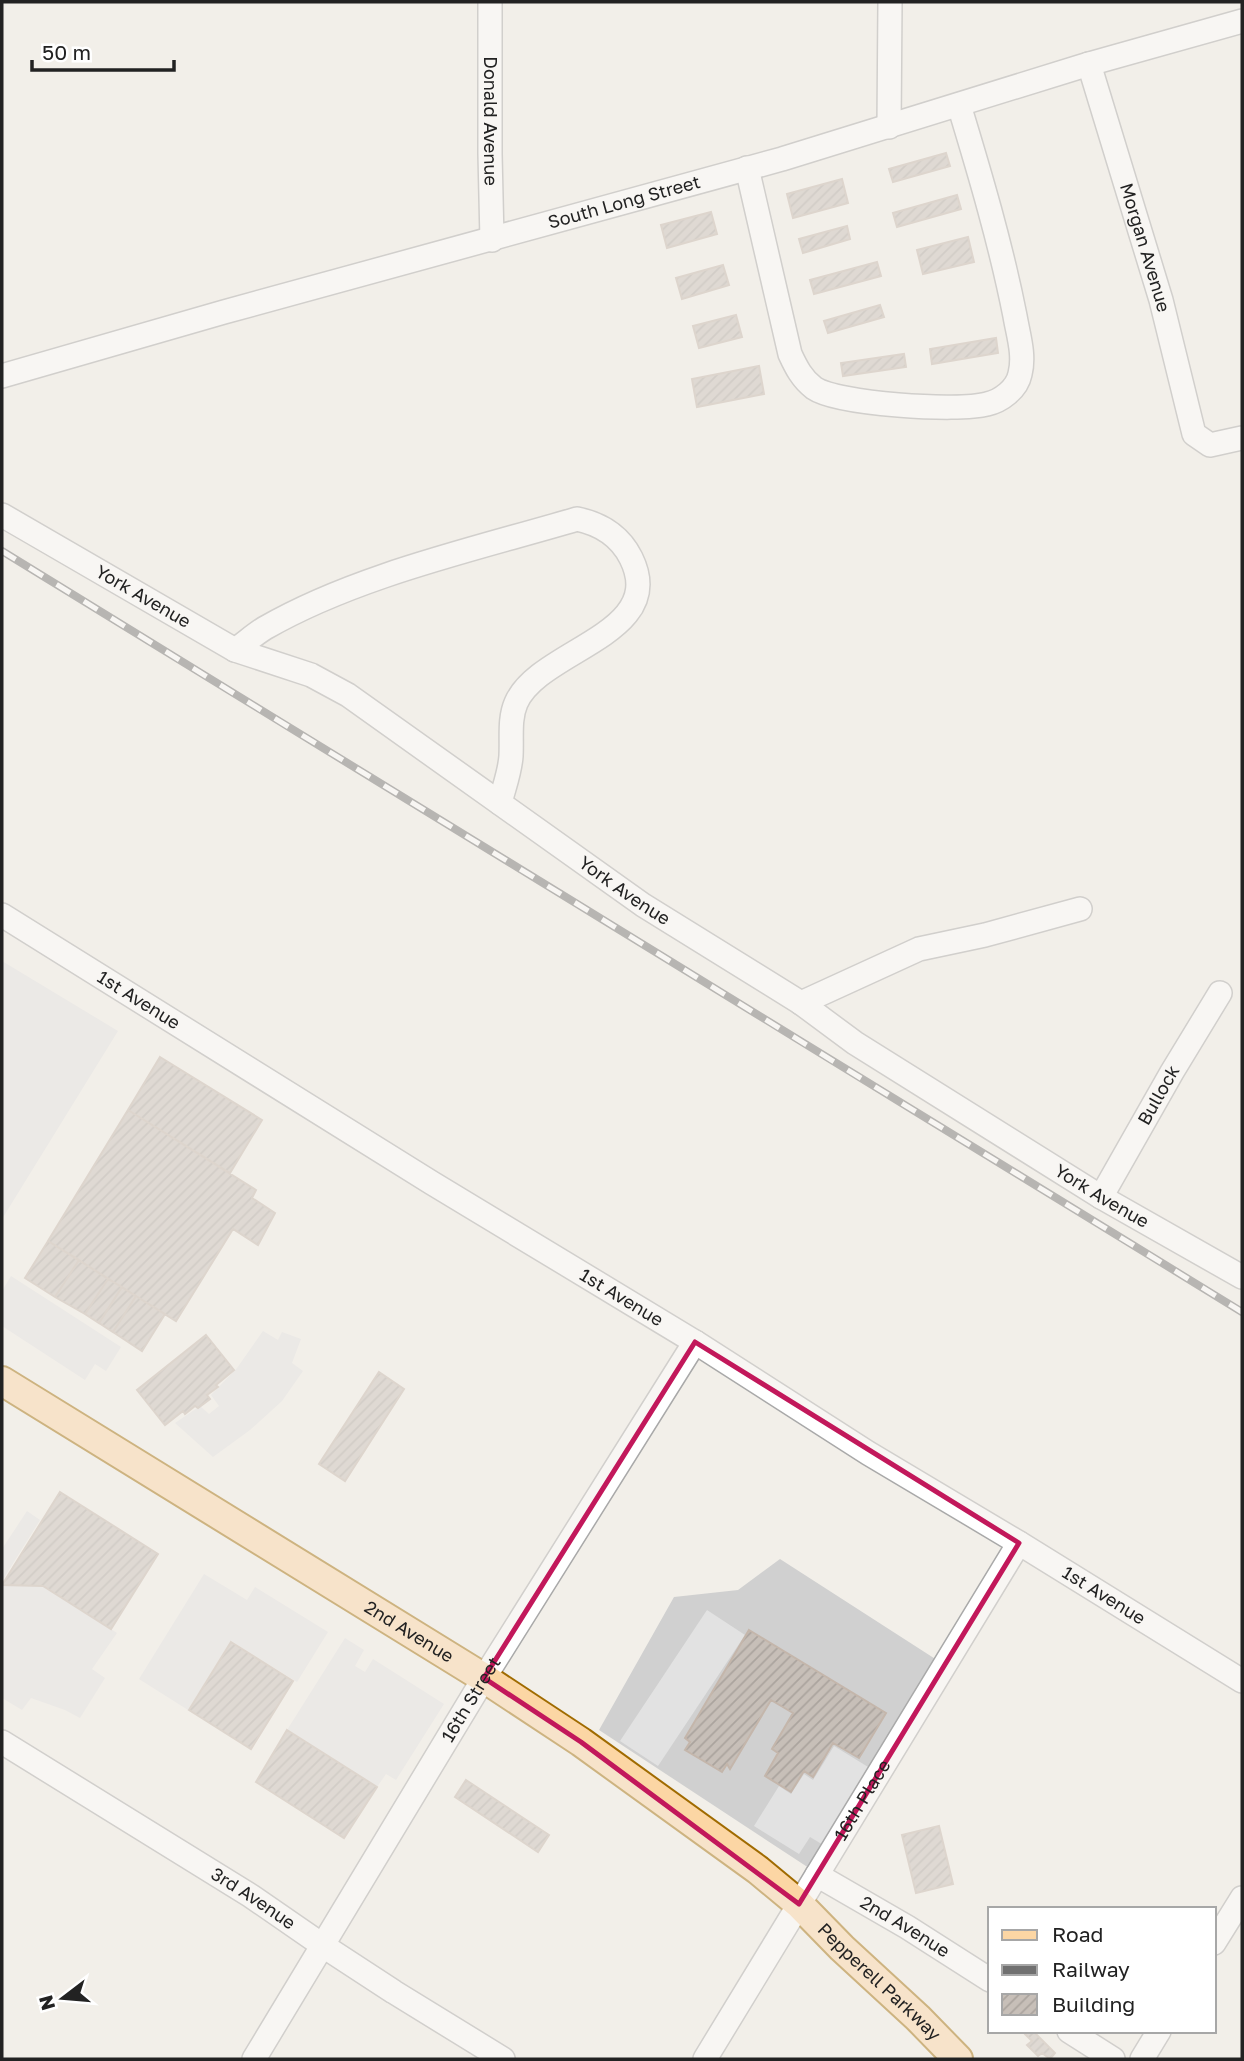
<svg xmlns="http://www.w3.org/2000/svg" width="1244" height="2061" viewBox="0 0 1244 2061" font-family="'Golos Text',sans-serif">
<defs>
<pattern id="building-hatch" width="6" height="6" patternUnits="userSpaceOnUse" patternTransform="scale(1.75)"><rect width="6" height="6" fill="#c7bfb8"/><path d="M-1 1l2-2M0 6l6-6M5 7l2-2" fill="none" stroke="#aba49e"/></pattern>
</defs>
<rect width="100%" height="100%" fill="#f2efe9"/>
<path fill="#d0d0d0" d="M780 1559 940 1662 812 1870 599 1730 674 1597 738 1590Z"/>
<path fill="#e2e2e2" d="M2 961 118 1031 2 1219Z
M11 1276 121 1347 106 1371 95 1364 85 1380 2 1326V1291Z
M263 1331 278 1340 282 1332 301 1339 292 1363 303 1371 282 1401 250 1430 213 1457 175 1423 200 1406 209 1414 219 1406 211 1395 237 1368Z
M27 1511 40 1520 2 1581V1549Z
M204 1574 247 1600 255 1587 328 1632 297 1682 231 1641 188 1710 139 1679Z
M33 1579 117 1633 92 1669 105 1678 80 1718 65 1710 31 1698 22 1710 2 1698V1585Z
M707 1610 745 1635 658 1766 620 1741Z
M345 1638 364 1650 355 1666 365 1672 373 1659 444 1704 396 1780 386 1774 377 1787 287 1730Z
M834 1746 873 1770 825 1846 810 1837 799 1854 754 1826 779 1786 791 1794 804 1774 813 1780Z"/>
<path fill="url(#building-hatch)" stroke="#c4b6ab" stroke-width="2" d="M946 153 950 166 893 182 889 169Z
M842 179 848 203 793 218 787 194Z
M957 195 961 209 897 227 893 213Z
M711 212 717 234 667 248 661 225Z
M847 226 850 239 803 253 799 239Z
M968 237 974 262 923 274 917 250Z
M877 262 881 276 814 294 810 280Z
M723 265 729 285 682 299 676 278Z
M880 305 884 317 828 333 824 321Z
M736 315 742 337 699 348 693 326Z
M996 338 998 353 932 364 930 349Z
M904 354 906 367 843 376 841 363Z
M759 366 764 394 697 407 692 379Z
M160 1057 262 1120 230 1173 128 1110Z
M128 1110 256 1190 252 1198 275 1213 258 1245 233 1229 176 1321 48 1241Z
M48 1241 79 1260 55 1297 25 1278Z
M79 1260 108 1279 85 1314 55 1297Z
M108 1279 122 1287 99 1323 85 1314Z
M122 1287 136 1296 113 1332 99 1323Z
M136 1296 165 1314 142 1351 113 1332Z
M206 1335 234 1370 216 1385 218 1387 207 1395 210 1399 198 1408 195 1406 185 1414 183 1411 165 1425 137 1390Z
M379 1372 404 1389 345 1481 319 1464Z
M60 1492 158 1554 111 1629 43 1586 2 1585Z
M749 1630 886 1713 859 1758 833 1743 813 1777 804 1771 791 1792 765 1776 778 1753 772 1749 793 1713 771 1700 730 1769 727 1764 722 1772 685 1750 690 1742 685 1738Z
M231 1642 293 1681 251 1749 189 1710Z
M287 1730 377 1787 344 1838 256 1782Z
M466 1780 549 1835 538 1852 455 1797Z
M939 1826 953 1884 916 1893 902 1835Z
M1027 2031H1033L1055 2053 1050 2059 1042 2053 1038 2056 1027 2045 1032 2041 1025 2034Z"/>
<g fill="none" stroke-linecap="round" stroke-linejoin="round">
<defs>
<g id="minor">
<path id="s1" d="M490 2V154L492 240"/>
<path id="s2" d="M1089 64 1161 300 1194 434 1210 445 1242 438"/>
<path d="M889 127 890 2"/>
<path d="M747 168 790 354C796 367 802 379 814 388 837 404 958 412 987 404 1001 401 1017 389 1020 374 1025 355 1018 334 1015 316 1001 245 980 174 959 105"/>
<path id="s3" d="M2 376 224 312 782 159 1089 64 1242 21"/>
<path id="s4" d="M2 515 235 650 311 675 348 695 643 905 801 1003 855 1043 1101 1197 1242 1277"/>
<path d="M235 650C245 643 255 634 265 628 357 575 476 549 577 519 601 524 620 536 631 558 669 635 539 649 516 703 509 719 512 738 511 756 510 772 504 787 500 803"/>
<path id="s5" d="M2 915 432 1183 695 1342 868 1453 1019 1543 1242 1681"/>
<path d="M801 1003 919 949 985 935 1080 909"/>
<path id="s6" d="M1101 1197 1172 1072 1220 993"/>
<path id="s7" d="M2 1742 251 1896 322 1945 394 1992 503 2059"/>
<path id="s8" d="M817 1875 907 1927 990 1980"/>
<path d="M1214 1943 1242 1898"/>
<path d="M1069 2031 1113 2059"/>
<path id="s9" d="M254 2059 484 1678 695 1342"/>
<path id="s10" d="M705 2059 1019 1543"/>
<path d="M1142 2059 1159 2031"/>
</g>
<g id="major">
<path id="s11" d="M2 1381 484 1678 581 1742 758 1870 799 1904 842 1948 918 2018 958 2059"/>
</g>
</defs>
<use href="#minor" stroke="#a9a9a9" stroke-width="26"/>
<use href="#major" stroke="#a06b00" stroke-width="32"/>
<use href="#minor" stroke="#fff" stroke-width="23"/>
<use href="#major" stroke="#fcd6a4" stroke-width="28"/>
<defs>
<path id="rail" d="M2 551 1242 1312"/>
</defs>
<use href="#rail" stroke="#707070" stroke-width="8"/>
<use href="#rail" stroke="#fff" stroke-width="5" stroke-dasharray="16" stroke-linecap="butt"/>
</g>
<path d="M0 0H1244V2061H0ZM695 1342 1019 1543 799 1904 581 1742 484 1678Z" fill="#f2efe9" fill-opacity=".55" fill-rule="evenodd"/>
<path fill="none" stroke="#c2185b" stroke-width="5" stroke-linejoin="round" d="M695 1342 1019 1543 799 1904 581 1742 484 1678Z"/>
<g text-anchor="middle" stroke-width="6" stroke-linejoin="round" paint-order="stroke">
<g font-size="18" fill="#222" stroke="#fff">
<text dy="6" stroke="none"><textPath href="#s1" startOffset="119">Donald Avenue</textPath></text>
<text dy="6" stroke="none"><textPath href="#s3" startOffset="646">South Long Street</textPath></text>
<text dy="6" stroke="none"><textPath href="#s2" startOffset="192">Morgan Avenue</textPath></text>
<text dy="6" stroke="none"><textPath href="#s4" startOffset="163">York Avenue</textPath></text>
<text dy="6" stroke="none"><textPath href="#s4" startOffset="730">York Avenue</textPath></text>
<text dy="6" stroke="none"><textPath href="#s5" startOffset="161">1st Avenue</textPath></text>
<text dy="6" stroke="none"><textPath href="#s6" startOffset="117">Bullock</textPath></text>
<text dy="6" stroke="none"><textPath href="#s4" startOffset="1297">York Avenue</textPath></text>
<text dy="6" stroke="none"><textPath href="#s5" startOffset="728">1st Avenue</textPath></text>
<text dy="6" stroke="none"><textPath href="#s5" startOffset="1295">1st Avenue</textPath></text>
<text dy="6" stroke="none"><textPath href="#s11" startOffset="478">2nd Avenue</textPath></text>
<text dy="6" stroke="none"><textPath href="#s9" startOffset="420">16th Street</textPath></text>
<text dy="6" stroke="none"><textPath href="#s10" startOffset="303">16th Place</textPath></text>
<text dy="6" stroke="none"><textPath href="#s7" startOffset="296">3rd Avenue</textPath></text>
<text dy="6" stroke="none"><textPath href="#s8" startOffset="102">2nd Avenue</textPath></text>
<text dy="6" stroke="none"><textPath href="#s11" startOffset="1066">Pepperell Parkway</textPath></text>
</g>
</g>
<rect width="1244" height="2061" fill="none" stroke="#222222" stroke-width="7"/>
<rect x="988" y="1907" width="228" height="126" fill="#ffffff" stroke="#a7a7a7" stroke-width="2"/>
<rect x="1002" y="1930" width="35" height="10" fill="#fcd6a4" stroke="#a7a7a7" stroke-width="2"/>
<text x="1052" y="1942" font-size="21" fill="#222222">Road</text>
<rect x="1002" y="1965" width="35" height="10" fill="#707070" stroke="#a7a7a7" stroke-width="2"/>
<text x="1052" y="1977" font-size="21" fill="#222222">Railway</text>
<rect x="1002" y="1994" width="35" height="21" fill="url(#building-hatch)" stroke="#a7a7a7" stroke-width="2"/>
<text x="1052" y="2012" font-size="21" fill="#222222">Building</text>
<g transform="translate(63 1998) rotate(254)" stroke="#ffffff" stroke-width="5" paint-order="stroke">
<path d="M0-5L12 26L0 18L-12 26Z" fill="#222222"/>
<text y="-10" font-size="19" font-weight="bold" text-anchor="middle" fill="#222222">N</text>
</g>
<path d="M32 60v10h142v-10" fill="none" stroke="#222222" stroke-width="3.5"/>
<text x="42" y="60" font-size="21" fill="#222222" stroke="#ffffff" stroke-width="5" paint-order="stroke">50 m</text>
</svg>
